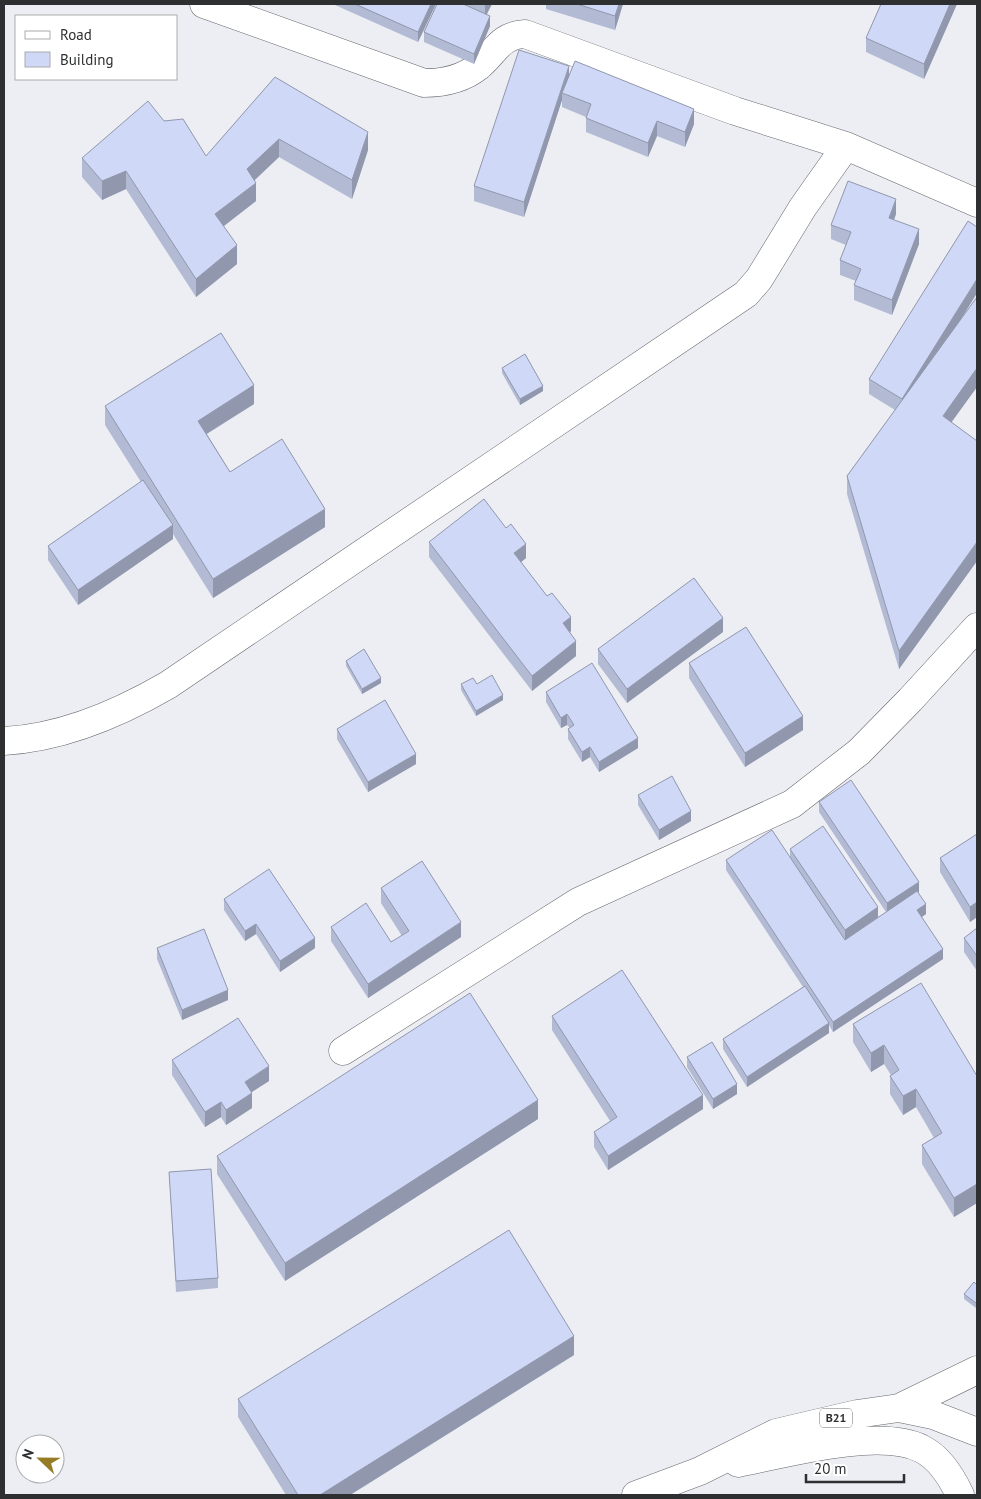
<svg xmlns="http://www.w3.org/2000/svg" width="981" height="1499" viewBox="0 0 981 1499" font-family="'PT Sans',sans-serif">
<rect width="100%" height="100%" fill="#eceef4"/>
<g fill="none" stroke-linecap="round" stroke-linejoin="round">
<defs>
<path id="minor" d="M204 4 424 83C444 83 463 79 479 66 496 51 501 35 525 34L735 111 846 146
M4 741C62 738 118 714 168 685L746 294 759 279 803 207 846 146 977 203
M343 1051 578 902 792 804 859 752 910 700 977 627"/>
<path id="trunk" d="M899 1408 977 1370
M738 1463C784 1454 880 1427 922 1449 940 1458 952 1478 960 1495
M636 1495 700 1471 776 1433 857 1414 899 1408 933 1415 977 1432"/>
</defs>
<use href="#minor" stroke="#66676d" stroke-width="29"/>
<use href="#trunk" stroke="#66676d" stroke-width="29"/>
<use href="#minor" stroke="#fff" stroke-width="28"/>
<use href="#trunk" stroke="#fff" stroke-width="28"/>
</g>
<path fill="#b2bad4" d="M335 4H436L418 42 335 5Z
M437 4H492L487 14 490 26 474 64 424 42V32Z
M546 4H623L615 30 546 9Z
M881 4H957L924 79 866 52V38Z
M275 77 368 150 352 199 279 157 255 180 256 201 223 226 237 264 196 297 126 189 102 200 82 177V158L164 121 206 156Z
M569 78 694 124 685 147 657 136 648 157 586 132V117L562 107V100L524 217 474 201V186Z
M896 214 894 220 919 244 892 315 854 300V285L856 281 840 275V260L846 245 831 239V225Z
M977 293 962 318 977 387 951 422 977 441V561L899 669 847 494V476L895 410 869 394V379Z
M502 368 543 391 520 405 502 373Z
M254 404 207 434 230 472 325 527 213 598 173 534V539L78 605 48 560V546L141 482 105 425V406Z
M429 542 526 558 521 562 571 631 570 633 576 656 532 691 429 557Z
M723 632 627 703 598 664V649Z
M346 661 381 683 362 694 346 666Z
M689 663 803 730 745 767 689 678Z
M461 684 503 700 476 716 461 690Z
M546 692 638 748 599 772 590 757 582 762 568 739V729L570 728 567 725 561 728 546 702Z
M337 729 416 764 368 792 337 739Z
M638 795 691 821 659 840 638 805Z
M819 802 919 892 918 893 926 914 922 917 943 959 833 1032 829 1025V1033L747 1087 723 1049V1039L803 987 726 870V860L790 857V849L878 917 886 912 819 812Z
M977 834V917L970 922 940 872V858Z
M381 888 461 937 368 998 331 941V927L391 942 402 936 381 903Z
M224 899 315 948 280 972 256 934 245 941 224 910Z
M977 928V971L964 952V938Z
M157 948 228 1000 182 1020 157 959Z
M552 1016 703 1109 608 1170 594 1147V1132L610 1121 552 1030Z
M853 1024 977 1076V1203L954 1217 922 1164V1145L934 1138 916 1107 903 1115 890 1094V1076L891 1075 884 1064 871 1072 853 1042Z
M687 1057 737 1094 713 1109 687 1067Z
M172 1060 269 1081 252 1092V1108L226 1125 221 1117 205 1127 172 1075Z
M538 1119 285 1281 217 1174V1156Z
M169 1172 218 1278V1288L176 1292Z
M977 1285V1306L976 1308 964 1299V1294Z
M574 1355 350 1495H286L238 1417V1399Z"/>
<path fill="#9197ac" d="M431 4H436L418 42V32Z
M485 4H492L485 17Z
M619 4H623L615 30V16Z
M950 4H957L924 79V64Z
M490 16V26L474 64V54Z
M569 66V81L562 93V100L524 217V202Z
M694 109V124L685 147V132Z
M657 121V136L648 157V143Z
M368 132V150L352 199V180Z
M279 139V157L247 187V169Z
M126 171V189L102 200V181Z
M256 183V201L215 233V214Z
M896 199V214L889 233V218Z
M919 229V244L892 315V300Z
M237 245V264L196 297V279Z
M977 279V293L902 414V399Z
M977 368V387L943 434V416Z
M254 385V404L198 439V421Z
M543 386V391L520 405V399Z
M325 509V527L213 598V579Z
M173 525V539L78 605V590Z
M977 542V561L899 669V651Z
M526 544V558L514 568V553Z
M571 617V631L563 638V623Z
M723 618V632L627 703V689Z
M576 641V656L532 691V676Z
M381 678V683L362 694V689Z
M503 695V700L476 716V711Z
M567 714V725L561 728V718Z
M803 716V730L745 767V753Z
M638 738V748L599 772V762Z
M590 747V757L582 762V752Z
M416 754V764L368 792V782Z
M691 811V821L659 840V830Z
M919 882V892L887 914V903Z
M977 902V917L970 922V907Z
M926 904V914L917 920V910Z
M878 907V917L845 940V930Z
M461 922V937L368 998V984Z
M256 924V934L245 941V931Z
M315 938V948L280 972V961Z
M943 949V959L833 1032V1022Z
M228 990V1000L182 1020V1010Z
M829 1023V1033L747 1087V1077Z
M884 1045V1064L871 1072V1053Z
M269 1066V1081L245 1096V1082Z
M737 1084V1094L713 1109V1099Z
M916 1089V1107L903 1115V1096Z
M252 1093V1108L226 1125V1110Z
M703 1095V1109L608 1170V1156Z
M538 1100V1119L285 1281V1263Z
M221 1102V1117L205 1127V1112Z
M977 1184V1203L954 1217V1198Z
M574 1336V1355L350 1495H320Z"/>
<path fill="#cfd8f6" stroke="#9197ac" d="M355 4H431L418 32Z
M437 4H463L490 16 474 54 424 32Z
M577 4H619L615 16Z
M881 4H950L924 64 866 38Z
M519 50 569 66 524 202 474 186Z
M575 61 694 109 685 132 657 121 648 143 586 118 591 104 562 93Z
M275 77 368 132 352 180 279 139 247 169 256 183 215 214 237 245 196 279 126 171 102 181 82 158 148 101 164 121 183 119 206 156Z
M848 181 896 199 889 218 919 229 892 300 854 285 861 269 840 260 851 232 831 225Z
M968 221 977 227V279L902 399 869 379Z
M977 297V368L943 416 977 441V542L899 651 847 476Z
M221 333 254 385 198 421 230 472 282 439 325 509 213 579 105 406Z
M525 354 543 386 520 399 502 368Z
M143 480 173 525 78 590 48 546Z
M484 499 506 528 511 524 526 544 514 553 547 596 552 593 571 617 563 623 576 641 532 676 429 542Z
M694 578 723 618 627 689 598 649Z
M746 627 803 716 745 753 689 663Z
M364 649 381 678 362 689 346 661Z
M592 663 638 738 599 762 590 747 582 752 568 729 574 725 567 714 561 718 546 692Z
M492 675 503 695 476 711 461 684 473 678 477 684Z
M385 700 416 754 368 782 337 729Z
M672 776 691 811 659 830 638 795Z
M851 780 919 882 887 903 819 802Z
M823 826 878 907 845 930 790 849Z
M772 830 845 940 917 891 926 904 917 910 943 949 833 1022 726 860Z
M977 834V902L970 907 940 858Z
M422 861 461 922 368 984 331 927 366 903 391 942 409 931 381 888Z
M269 869 315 938 280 961 256 924 245 931 224 899Z
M977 928V956L964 938Z
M204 929 228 990 182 1010 157 948Z
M622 970 703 1095 608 1156 594 1132 617 1117 552 1016Z
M921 983 977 1076V1184L954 1198 922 1145 942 1133 916 1089 903 1096 890 1076 899 1070 884 1045 871 1053 853 1024Z
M805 986 829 1023 747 1077 723 1039Z
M470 993 538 1100 285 1263 217 1156Z
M238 1018 269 1066 245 1082 252 1093 226 1110 221 1102 205 1112 172 1060Z
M712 1042 737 1084 713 1099 687 1057Z
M211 1169 218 1278 176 1281 169 1172Z
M509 1230 574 1336 320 1495H298L238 1399Z
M974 1282 977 1285V1301L976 1303 964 1294Z"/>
<g text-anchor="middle" stroke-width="4" stroke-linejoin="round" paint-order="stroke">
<rect fill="#fff" stroke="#6d6d6f" stroke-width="1" x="820" y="1408.5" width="32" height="19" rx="4"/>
<g font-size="12" font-weight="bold" fill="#2e2f31">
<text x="836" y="1422">B21</text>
</g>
</g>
<rect width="981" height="1499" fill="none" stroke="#2e2f31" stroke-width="10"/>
<rect x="15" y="15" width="162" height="65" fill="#ffffff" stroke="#abacad"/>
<rect x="25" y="31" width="25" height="8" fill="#ffffff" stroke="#abacad"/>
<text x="60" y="40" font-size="15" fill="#2e2f31">Road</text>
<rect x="25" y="52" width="25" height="15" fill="#cfd8f6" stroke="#abacad"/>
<text x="60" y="65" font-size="15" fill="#2e2f31">Building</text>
<g transform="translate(40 1459) rotate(292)"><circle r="24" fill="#ffffff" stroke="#abacad"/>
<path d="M0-4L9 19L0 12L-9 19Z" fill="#967c24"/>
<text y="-8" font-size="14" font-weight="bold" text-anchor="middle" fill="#2e2f31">N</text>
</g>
<path d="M806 1474v8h98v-8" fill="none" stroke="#2e2f31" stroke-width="2.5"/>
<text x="814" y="1474" font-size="15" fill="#2e2f31" stroke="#ffffff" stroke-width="4" paint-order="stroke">20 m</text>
</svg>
